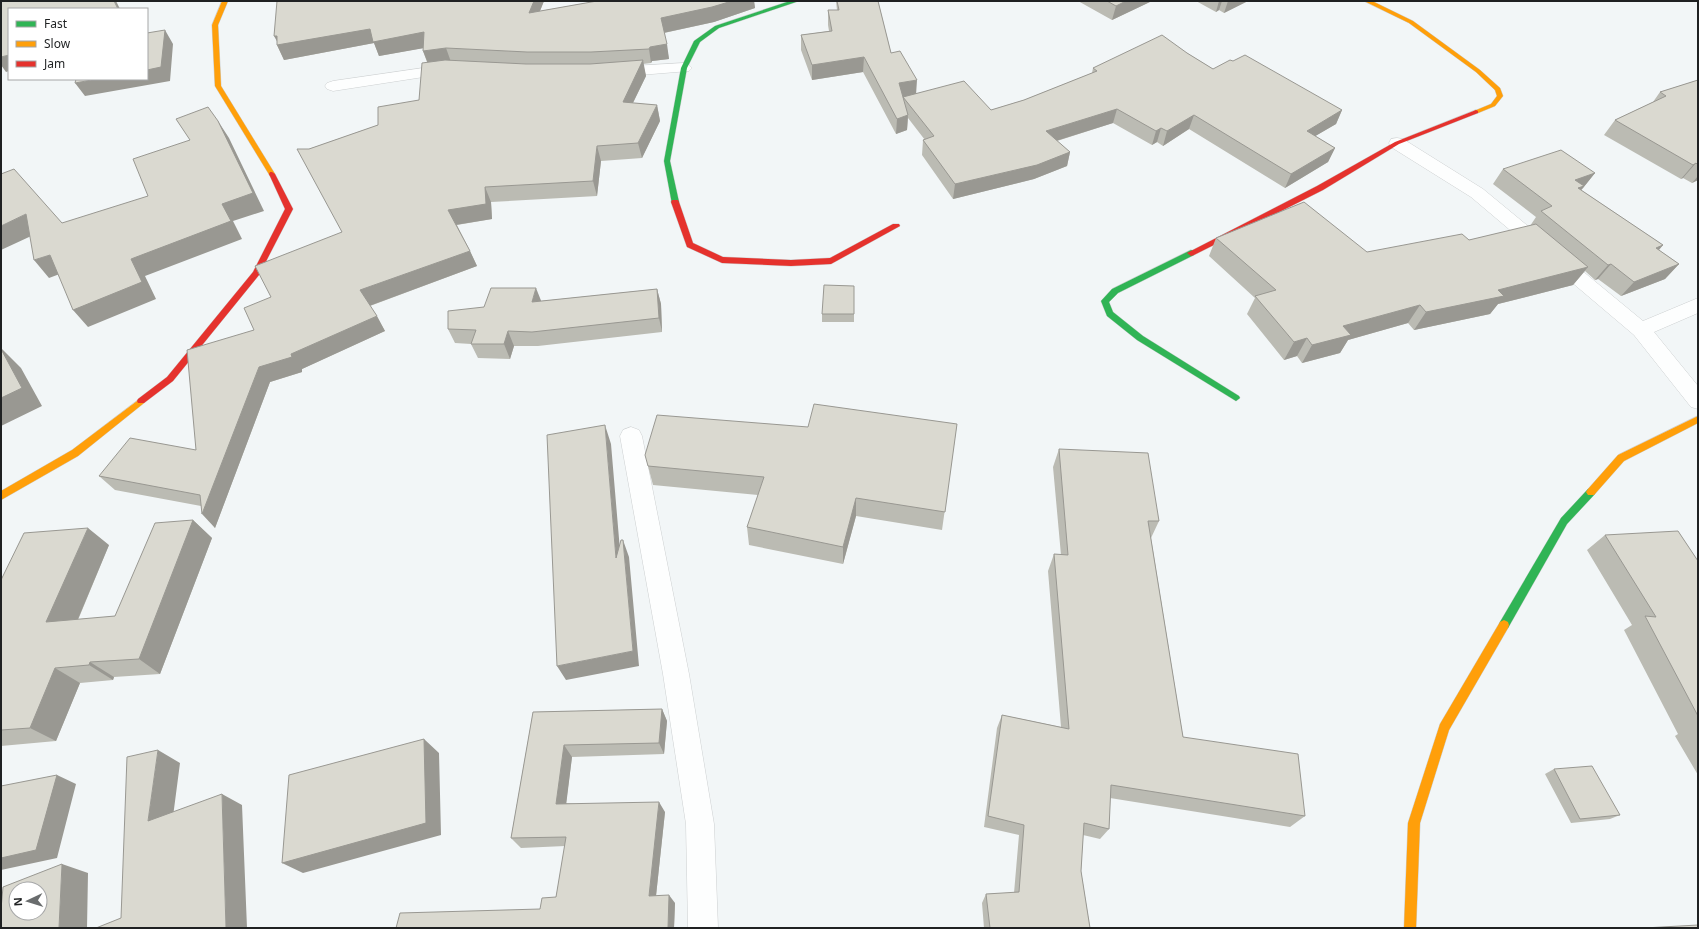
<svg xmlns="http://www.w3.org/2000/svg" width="1699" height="929" viewBox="0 0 1699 929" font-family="'Noto Sans',sans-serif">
<rect width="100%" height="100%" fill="#f2f6f7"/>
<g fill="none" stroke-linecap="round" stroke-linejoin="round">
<defs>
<path id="street" d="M684 63 689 65 692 68 689 71 615 77 610 75 607 72 610 69 615 67Z
M451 64 456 66 459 69 456 72 333 91 327 89 325 86 327 83 333 81Z
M1397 138 1403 139 1483 189 1643 321 1698 298V313L1654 332 1698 386V409L1691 407 1634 335 1471 197 1391 147 1389 143 1391 139Z
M631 427 639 430 642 436 689 674 714 824 718 928H688L686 824 663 674 620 436 623 430Z"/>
<path id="fast" d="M790 1H799L719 28 700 42 687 68 670 161 679 202 678 204H672L664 161 681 68 694 41 715 26Z
M1191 250 1194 251V255L1118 293 1109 302 1113 312 1143 336 1239 396 1240 398 1236 401 1137 340 1107 316 1101 301 1112 289Z
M1591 488 1594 489 1596 492 1594 495 1567 524 1508 628 1504 630 1500 628 1499 625 1500 622 1561 518 1588 489Z"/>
<path id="slow" d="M222 1H228L218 25 221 86 275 174 274 176H270L215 86 212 25Z
M1364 1H1372L1413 21 1480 70 1500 88 1503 96 1495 106 1478 113H1474V111L1491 104 1497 96 1495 90 1476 72 1409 23Z
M141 398 145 401 144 403 78 456 1 500V491L72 450Z
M1698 416V423L1624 461 1594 495H1588L1586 492 1588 489 1618 455Z
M1504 620 1508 622 1509 625 1508 628 1449 730 1420 823 1416 928H1404L1408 823 1440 724 1500 622Z"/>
<path id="jam" d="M1476 110 1478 111V113L1399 144 1323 190 1194 255 1191 256 1187 253 1317 186 1395 142Z
M270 172H272L275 174 293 209 259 275 173 381 144 403H138L137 401 138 399 167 377 253 272 285 209 269 174Z
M672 200H678L679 202 693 243 723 257 791 260 830 258 893 224H899L900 226 831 264 791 266 722 263 687 247 671 202Z"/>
</defs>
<use href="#street" stroke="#cdd0d1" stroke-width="1"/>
<use href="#fast" stroke="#cdd0d1" stroke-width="1"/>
<use href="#slow" stroke="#cdd0d1" stroke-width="1"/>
<use href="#jam" stroke="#cdd0d1" stroke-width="1"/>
<use href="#street" fill="#fdfefe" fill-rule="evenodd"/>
<use href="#fast" fill="#30b455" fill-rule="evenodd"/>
<use href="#slow" fill="#ff9f0a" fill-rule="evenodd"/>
<use href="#jam" fill="#e5322d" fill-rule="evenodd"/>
</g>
<path fill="#bbbbb3" d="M277 1H544L540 11 597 1H754L755 8 714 22 664 33 669 59 652 61 651 63 643 64 646 76 633 103 657 105 660 121 642 158 601 161 597 196 491 202 492 219 457 225 470 251 477 266 370 306 385 331 302 369V372L270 382 215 528 201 506 115 490 99 476 196 450 254 330 271 297 342 232 309 149 378 125 419 100 427 62 423 51V48L379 56 374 43 284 60 277 45Z
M836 1H878L891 53 916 93 991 110 1024 100 1092 73 1093 68 1187 53 1213 69 1342 110 1336 124 1315 136 1335 148 1328 162 1285 188 1189 129 1163 146 1157 142 1152 145 1113 123 1057 141 1070 152 1067 166 1034 179 953 199 922 155 923 140H925L908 118 907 130 896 134 863 72 812 80 801 50V35L829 31 828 25V10H837Z
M1078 1H1152L1112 20Z
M1196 1H1248L1224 13 1219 10 1216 12Z
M1698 80V180L1692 183 1683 178 1681 179 1604 135 1615 120 1653 102 1660 92Z
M1503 169 1595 173 1583 188 1581 190 1663 245 1659 250 1679 264 1665 279 1621 296 1598 279 1595 280 1585 271 1573 285 1498 304 1490 314 1414 330 1408 323 1348 340 1340 353 1302 363 1297 356 1284 360 1247 314 1255 298 1209 256 1216 238 1367 252 1469 240 1530 226 1536 217 1493 184Z
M854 286V322H822V314Z
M657 289 661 304 662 332 538 346H514L510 359 478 358 471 344 455 343 448 329 484 307Z
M957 424 942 530 856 516 843 564 749 545 747 527 758 495 653 485 648 466 808 427Z
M1059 449 1159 521 1151 538 1183 737 1305 816 1290 827 1110 798 1109 829 1100 839 1083 835 1081 871 1090 928H984L982 903 986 894 1014 893 1019 835 984 827 997 728 1002 715 1061 727 1048 571 1054 554 1061 555 1053 467Z
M193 520 212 538 160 674 114 677 113 680 80 683 56 741 1 746V580L109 545 78 620 115 616Z
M1605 535 1698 561V775L1675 736 1678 734 1624 630 1632 625 1587 550Z
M662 709 667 721 664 754 572 757 566 803 665 812 656 896 675 903 674 928H396L540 909 556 897 565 846 521 848 511 838 533 712Z
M1554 769 1620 815 1610 819 1571 823 1545 774Z"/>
<path fill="#999892" d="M114 1H116L120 9H118Z
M534 1H544L533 28 529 13Z
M732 1H754L755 8 714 22 663 33 661 18Z
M1126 1H1152L1112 20 1116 6Z
M1219 1H1222L1219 10 1216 12Z
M1228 1H1248L1224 13Z
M370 29 424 32 430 47 379 56 374 43 284 60 277 45H279L274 36Z
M165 30 173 44 170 81 85 96 75 83 97 79H147V70Z
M667 44 669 59 652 61 651 63 649 49 650 47Z
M446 48 451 62 429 66 423 51Z
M9 55V71L6 72 1 65V57Z
M864 57 863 72 812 80V65Z
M643 60 646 76 626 117 623 102Z
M917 80 916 95 899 98V83Z
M657 105 660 121 642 158 638 143Z
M1117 109 1113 123 1043 145 1046 131Z
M1342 110 1336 124 1300 145 1307 131Z
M908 115 907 130 896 134 897 119Z
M1194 115 1189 129 1163 146 1167 131Z
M218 121 229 138 264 211 233 221 242 239 145 276 156 299 88 327 73 310 131 259 222 204Z
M1161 128 1157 142 1152 145 1156 131Z
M597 146 601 161 597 196 593 181Z
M1335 148 1328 162 1285 188 1291 174Z
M1070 152 1067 166 1034 179 953 199 955 184Z
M1696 163 1683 178 1681 179 1693 165Z
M1595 173 1583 188 1582 189 1573 201 1575 180Z
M1698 176V180L1692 183Z
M485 187 491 202 492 219 455 225 448 210Z
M26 214 42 231 1 250V226Z
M1663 245 1650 260 1656 248Z
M470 251 477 266 369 306 360 290Z
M50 255 65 272 49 278 34 260Z
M1611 264 1598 279 1595 280 1608 265Z
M1679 264 1665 279 1621 296 1634 282Z
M1588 267 1573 285 1498 304 1490 314 1414 330 1426 312 1498 290Z
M536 288 542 303 532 302Z
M657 289 661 304 662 332 659 318Z
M1420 305 1408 323 1348 340 1340 353 1302 363 1312 345 1343 326Z
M377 316 385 331 302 369V372L270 382 215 528 202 514 259 367 291 354Z
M508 331 514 346 510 359 504 344Z
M1307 338 1297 356 1284 360 1294 342Z
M1 348 21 368 42 406 1 426Z
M605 425 611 444 622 574 616 558Z
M856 498V516L843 564V547Z
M193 520 212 538 160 674 139 659Z
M88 528 109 545 70 638 46 622Z
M623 540 629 557 639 666 566 680 557 666 633 651Z
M90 662 114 677 113 680 89 665Z
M55 668 80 683 56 741 30 728Z
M662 709 667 721 664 754 659 743Z
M424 739 439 753 441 835 303 873 282 863Z
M564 745 572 757 565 814 556 804Z
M158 750 180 763 171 832 148 821Z
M57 775 76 784 57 858 1 870V858Z
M222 794 242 805 247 928H226Z
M659 802 665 812 655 905 649 896Z
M62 864 88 873 87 928H59Z
M669 895 675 903 674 928H668Z"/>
<path fill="#dad9d0" stroke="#999892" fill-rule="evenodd" d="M1 1H114L118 9H9V55L1 57Z
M277 1H534L529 13 597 1H732L712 7 661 18 667 44 650 47 649 49 591 52H527L446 48 423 51 424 32 373 42 370 29 277 45V36H274Z
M837 1H878L891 53 900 51 917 80 899 83 908 115 897 119 864 57 812 65 801 35 832 31 828 10H839Z
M1107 1H1126L1116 6Z
M165 30 161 67 147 70V33Z
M1162 35 1187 53 1213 69 1230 60 1233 61 1245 55 1342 110 1307 131 1335 148 1291 174 1194 115 1167 131 1161 128 1156 131 1117 109 1046 131 1070 152 1037 165 955 184 923 140 934 136 903 97 964 81 991 110 1024 100 1097 71 1093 68Z
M445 60 526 64H590L643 60 623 102 657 105 638 143 597 146 593 181 485 187 486 204 448 210 470 251 360 290 377 316 291 354 292 357 259 367 202 514 200 495 99 476 130 438 196 450 187 350 254 330 244 308 271 297 255 266 342 232 297 149H309L378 125V107L419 100 422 63Z
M76 79H97L75 83Z
M1698 80V165L1696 163 1693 165 1615 120 1666 96 1660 92Z
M208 107 218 121 253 193 222 204 231 221 131 259 142 282 73 310 50 255 34 260 26 214 1 226V174L14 169 62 223 148 196 133 159 190 140 176 119Z
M1561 150 1595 173 1575 180 1584 186 1578 188 1663 245 1656 248 1679 264 1634 282 1611 264 1608 265 1541 211 1552 206 1503 169Z
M1304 202 1367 252 1462 234 1469 240 1536 224 1588 267 1498 290 1504 296 1426 312 1420 305 1343 326 1351 335 1312 345 1307 338 1294 342 1255 296 1276 290 1216 238Z
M824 285 854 286V314H822Z
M491 288H536L532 302 657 289 659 318 532 332 508 331 504 344H471L476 330 448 329V311L484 307Z
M1 349 22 388 1 398Z
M814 404 957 424 945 512 856 498 843 547 747 527 764 477 648 466 645 455 657 415 808 427Z
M605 425 616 558 621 540H623L633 651 557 666 547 435Z
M1059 449 1148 453 1159 521H1148L1183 737 1298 754 1305 816 1111 785 1109 829 1084 823 1081 871 1090 928H990L986 894 1019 892 1024 825 988 816 1002 715 1069 729 1054 554 1068 555Z
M193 520 139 659 90 662 89 665 55 668 30 728 1 730V580L24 533 88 528 46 622 115 616 155 523Z
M1678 531 1698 561V716L1645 616 1656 617 1605 535Z
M662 709 659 743 564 745 556 804 659 802 649 896 669 895 668 928H396L400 913 540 909 542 898 556 897 566 837 511 838 533 712Z
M424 739 426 823 282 863 289 775Z
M158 750 148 821 222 794 226 928H96L121 918 127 757Z
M1592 766 1620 815 1580 819 1554 769Z
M57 775 36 850 1 858V786Z
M62 864 59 928H1V909L3 887ZM16 889H40V913H16Z
M1698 925V928H1644Z"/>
<rect width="1699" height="929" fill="none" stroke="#1f2122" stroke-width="4"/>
<rect x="8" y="8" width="140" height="72" fill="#ffffff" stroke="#a5a6a7"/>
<rect x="16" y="21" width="20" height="6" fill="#30b455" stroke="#a5a6a7"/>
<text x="44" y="28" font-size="12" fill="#1f2122">Fast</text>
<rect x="16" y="41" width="20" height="6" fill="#ff9f0a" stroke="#a5a6a7"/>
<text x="44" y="48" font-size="12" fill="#1f2122">Slow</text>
<rect x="16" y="61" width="20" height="6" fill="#e5322d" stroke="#a5a6a7"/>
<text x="44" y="68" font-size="12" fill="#1f2122">Jam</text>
<g transform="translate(28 901) rotate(266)"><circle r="19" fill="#ffffff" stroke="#a5a6a7"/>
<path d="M0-3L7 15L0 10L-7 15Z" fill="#696c6d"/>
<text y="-6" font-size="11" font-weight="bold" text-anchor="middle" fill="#1f2122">N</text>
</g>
</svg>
